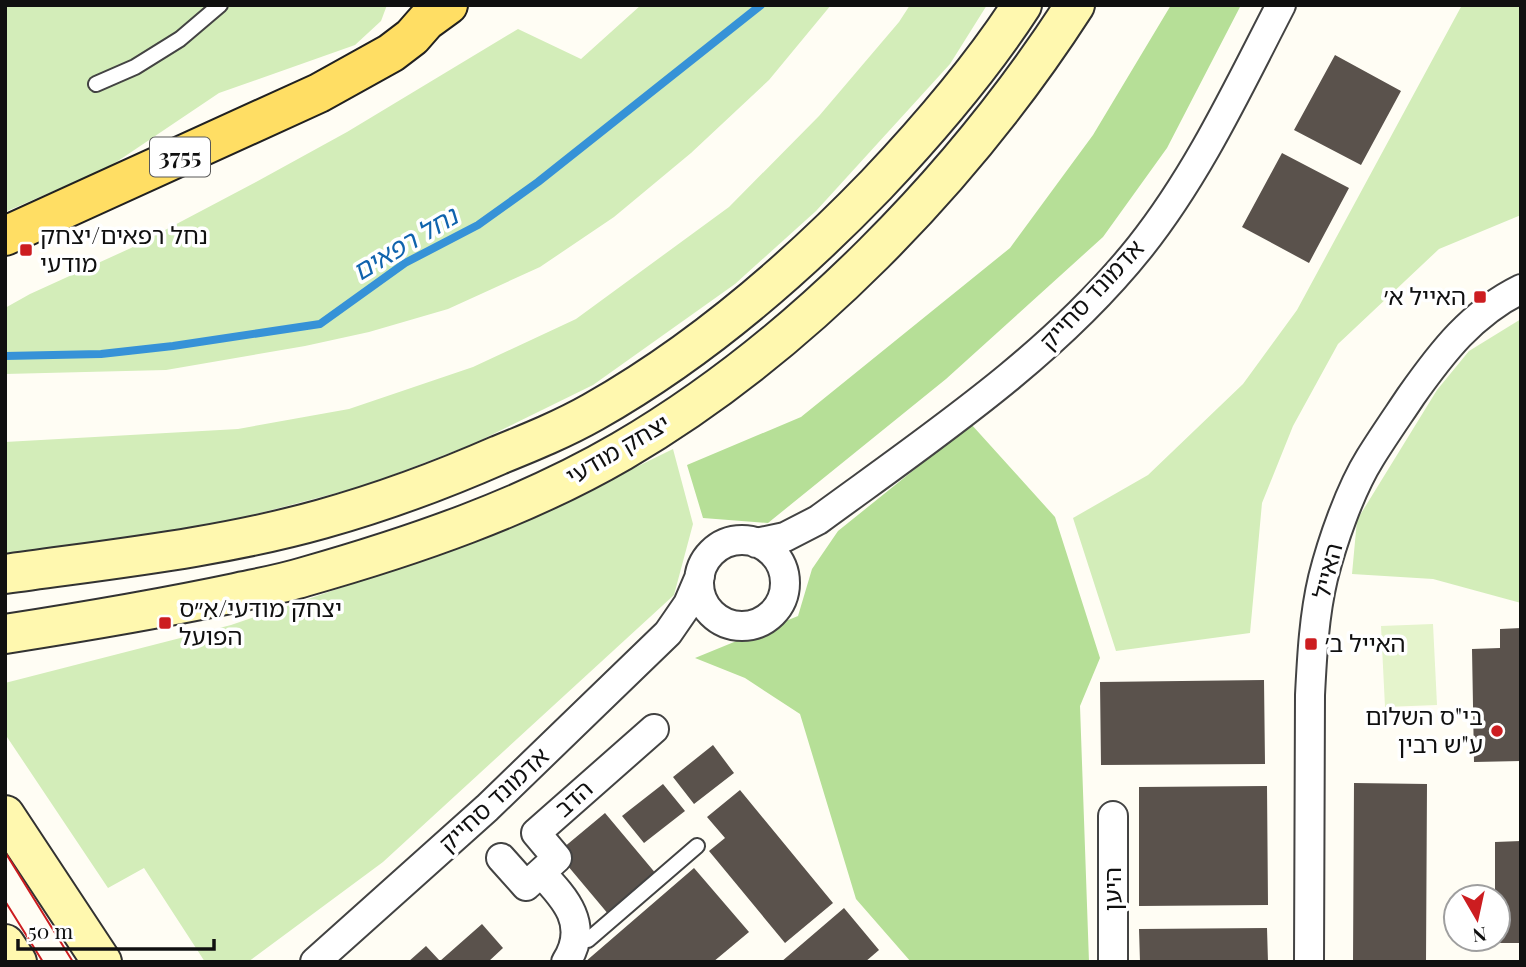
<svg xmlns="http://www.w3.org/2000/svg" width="1526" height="967" viewBox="0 0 1526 967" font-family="'Playfair Display','Noto Sans Hebrew',serif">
<rect width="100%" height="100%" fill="#fffdf4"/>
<path fill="#d3edb9" d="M5 5H387L381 21 355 45 219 93 109 167 5 212Z
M641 5H831L769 80 691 153 614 217 540 267 448 309 369 332 305 346 166 370 5 374V308L30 294 131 248 256 182 347 132 518 29 581 59Z
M910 5H987L950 64 816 211 735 284 593 385 473 444 367 485 134 546 5 559V442L238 429 349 409 473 367 576 319 729 207 819 116 899 22Z
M1462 5H1521V215L1439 249 1338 344 1293 426 1262 503 1250 633 1116 651 1073 518 1148 475 1243 384 1297 310Z
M1521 319V603L1433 579 1352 574 1357 520 1437 390 1469 351Z
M673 449 693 524 674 595 383 862 248 962H205L144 868 108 888 5 734V683L231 625 355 583 520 524Z"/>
<path fill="#b6df97" d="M1171 5H1241L1167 148 1103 237 946 379 768 523 703 518 687 465 801 417 1010 248 1093 135Z
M971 424 1055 517 1100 658 1080 706 1089 962H911L856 899 800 714 745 678 695 658 798 616 812 569 838 531Z"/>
<path fill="#e5f4cc" d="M1433 624 1437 705 1385 707 1381 626Z"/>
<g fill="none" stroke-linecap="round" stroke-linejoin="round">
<path stroke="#3692d7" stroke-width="8" d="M5 356 101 354 173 346 320 324 405 263 478 225 538 182 761 5"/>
</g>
<path fill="#5a524c" d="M1335 55 1401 91 1361 165 1294 130Z
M1282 153 1349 188 1309 263 1242 227Z
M1521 628V761L1474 762 1472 649 1500 648V629Z
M1264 680 1265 764 1101 765 1100 682Z
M713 745 734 773 694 804 673 777Z
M1354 783 1427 784 1426 962H1353Z
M663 784 685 811 644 843 622 816Z
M1267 786 1268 905 1139 906V787Z
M740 790 833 903 785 943 709 851 725 838 707 817Z
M605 813 657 875 609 915 557 853Z
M1521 841V943H1495V939H1498V897H1495V842Z
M694 868 749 932 713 962H585Z
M844 908 879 950 865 962H781Z
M482 924 503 948 488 962H408L426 946 440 961Z
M1267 928 1268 962H1140L1139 929Z"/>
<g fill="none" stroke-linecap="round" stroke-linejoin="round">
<defs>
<path id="lane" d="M96 84 135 67 180 39 220 5
M574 940H588L697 846"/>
<path id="street" d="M699 583a43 43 0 1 1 86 0a43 43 0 1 1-86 0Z
M756 543 785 537 818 520C930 438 1053 356 1140 247 1198 174 1238 88 1281 5
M1113 816V962
M501 858 526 886 557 858 536 833 654 729
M541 873C565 898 590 925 566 962
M315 962 487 808 668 633 688 604 700 576
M1309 962 1310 695C1312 656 1314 616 1323 578 1332 542 1350 490 1370 458 1383 437 1397 417 1411 396 1442 352 1472 313 1521 289"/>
<path id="secondary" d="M5 574C111 559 219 548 322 519 383 502 442 480 499 455 531 442 563 429 593 412 699 352 792 272 876 185 929 129 980 70 1022 5
M5 634C82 622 159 609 235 593 258 588 281 584 304 577 413 546 524 508 622 451 800 347 964 177 1075 5
M5 815 102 962
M5 944 17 962"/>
<path id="primary" d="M5 236 319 93 391 53 412 37 426 21 448 5"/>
</defs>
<use href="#lane" stroke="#434343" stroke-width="18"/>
<use href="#street" stroke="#434343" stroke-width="32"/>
<use href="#secondary" stroke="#323232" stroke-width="42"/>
<use href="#primary" stroke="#212121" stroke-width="42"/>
<use href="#lane" stroke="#fff" stroke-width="14"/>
<use href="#street" stroke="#fff" stroke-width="28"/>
<use href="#secondary" stroke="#fff8af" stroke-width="38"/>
<use href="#primary" stroke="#ffde64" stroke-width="38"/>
<path stroke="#cc1d20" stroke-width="2" d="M5 852 73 962
M5 901 43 962"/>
</g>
<g fill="#cc1d20" stroke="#fff" stroke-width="2.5">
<rect x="19" y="243" width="14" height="14" rx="3.5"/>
<rect x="1473" y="290" width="14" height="14" rx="3.5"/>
<rect x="158" y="616" width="14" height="14" rx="3.5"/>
<rect x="1304" y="637" width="14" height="14" rx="3.5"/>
<circle cx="1497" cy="731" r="7"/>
</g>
<g text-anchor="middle" stroke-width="7" stroke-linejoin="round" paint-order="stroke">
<rect fill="#fff" stroke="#585858" stroke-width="2" x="150" y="137.5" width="60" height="39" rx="5"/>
<g font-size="23" font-weight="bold" fill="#101010">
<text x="180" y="165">3755</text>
</g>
<g font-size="24" fill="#101010" stroke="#fff" text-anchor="start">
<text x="40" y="244">נחל רפאים/יצחק<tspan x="40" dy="28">מודעי</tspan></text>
<text x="1466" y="305" text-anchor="end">האייל א׳</text>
<text x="179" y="617">יצחק מודעי/א״ס<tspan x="179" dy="28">הפועל</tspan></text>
<text x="1325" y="652">האייל ב׳</text>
<text x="1483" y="725" text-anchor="end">בי"ס השלום<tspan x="1483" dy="28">ע"ש רבין</tspan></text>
</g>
<g font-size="24" fill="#101010" stroke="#fff">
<text transform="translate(1092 295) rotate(-47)" y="8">אדמונד סחייק</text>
<text transform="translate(618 450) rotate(-30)" y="8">יצחק מודעי</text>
<text transform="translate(1328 571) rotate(-76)" y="8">האייל</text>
<text transform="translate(574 799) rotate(-42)" y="8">הדב</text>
<text transform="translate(494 800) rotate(-43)" y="8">אדמונד סחייק</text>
<text transform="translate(1113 889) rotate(-90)" y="8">היען</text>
</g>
<g font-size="26" font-style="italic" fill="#0f63ad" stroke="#fff">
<text transform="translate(405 244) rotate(-31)" y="9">נחל רפאים</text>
</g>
</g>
<rect width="1526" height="967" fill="none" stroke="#101010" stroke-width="14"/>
<g transform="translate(1477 918) rotate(171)"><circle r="33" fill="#ffffff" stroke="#9f9f9f" stroke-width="2"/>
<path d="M0-5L12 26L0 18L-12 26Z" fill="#cc1d20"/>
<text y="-10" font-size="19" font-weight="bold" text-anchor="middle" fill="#101010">N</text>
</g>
<path d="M18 939v10h196v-10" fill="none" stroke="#101010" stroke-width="3.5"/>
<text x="28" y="939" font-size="21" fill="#101010" stroke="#ffffff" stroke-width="5" paint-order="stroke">50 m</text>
</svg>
